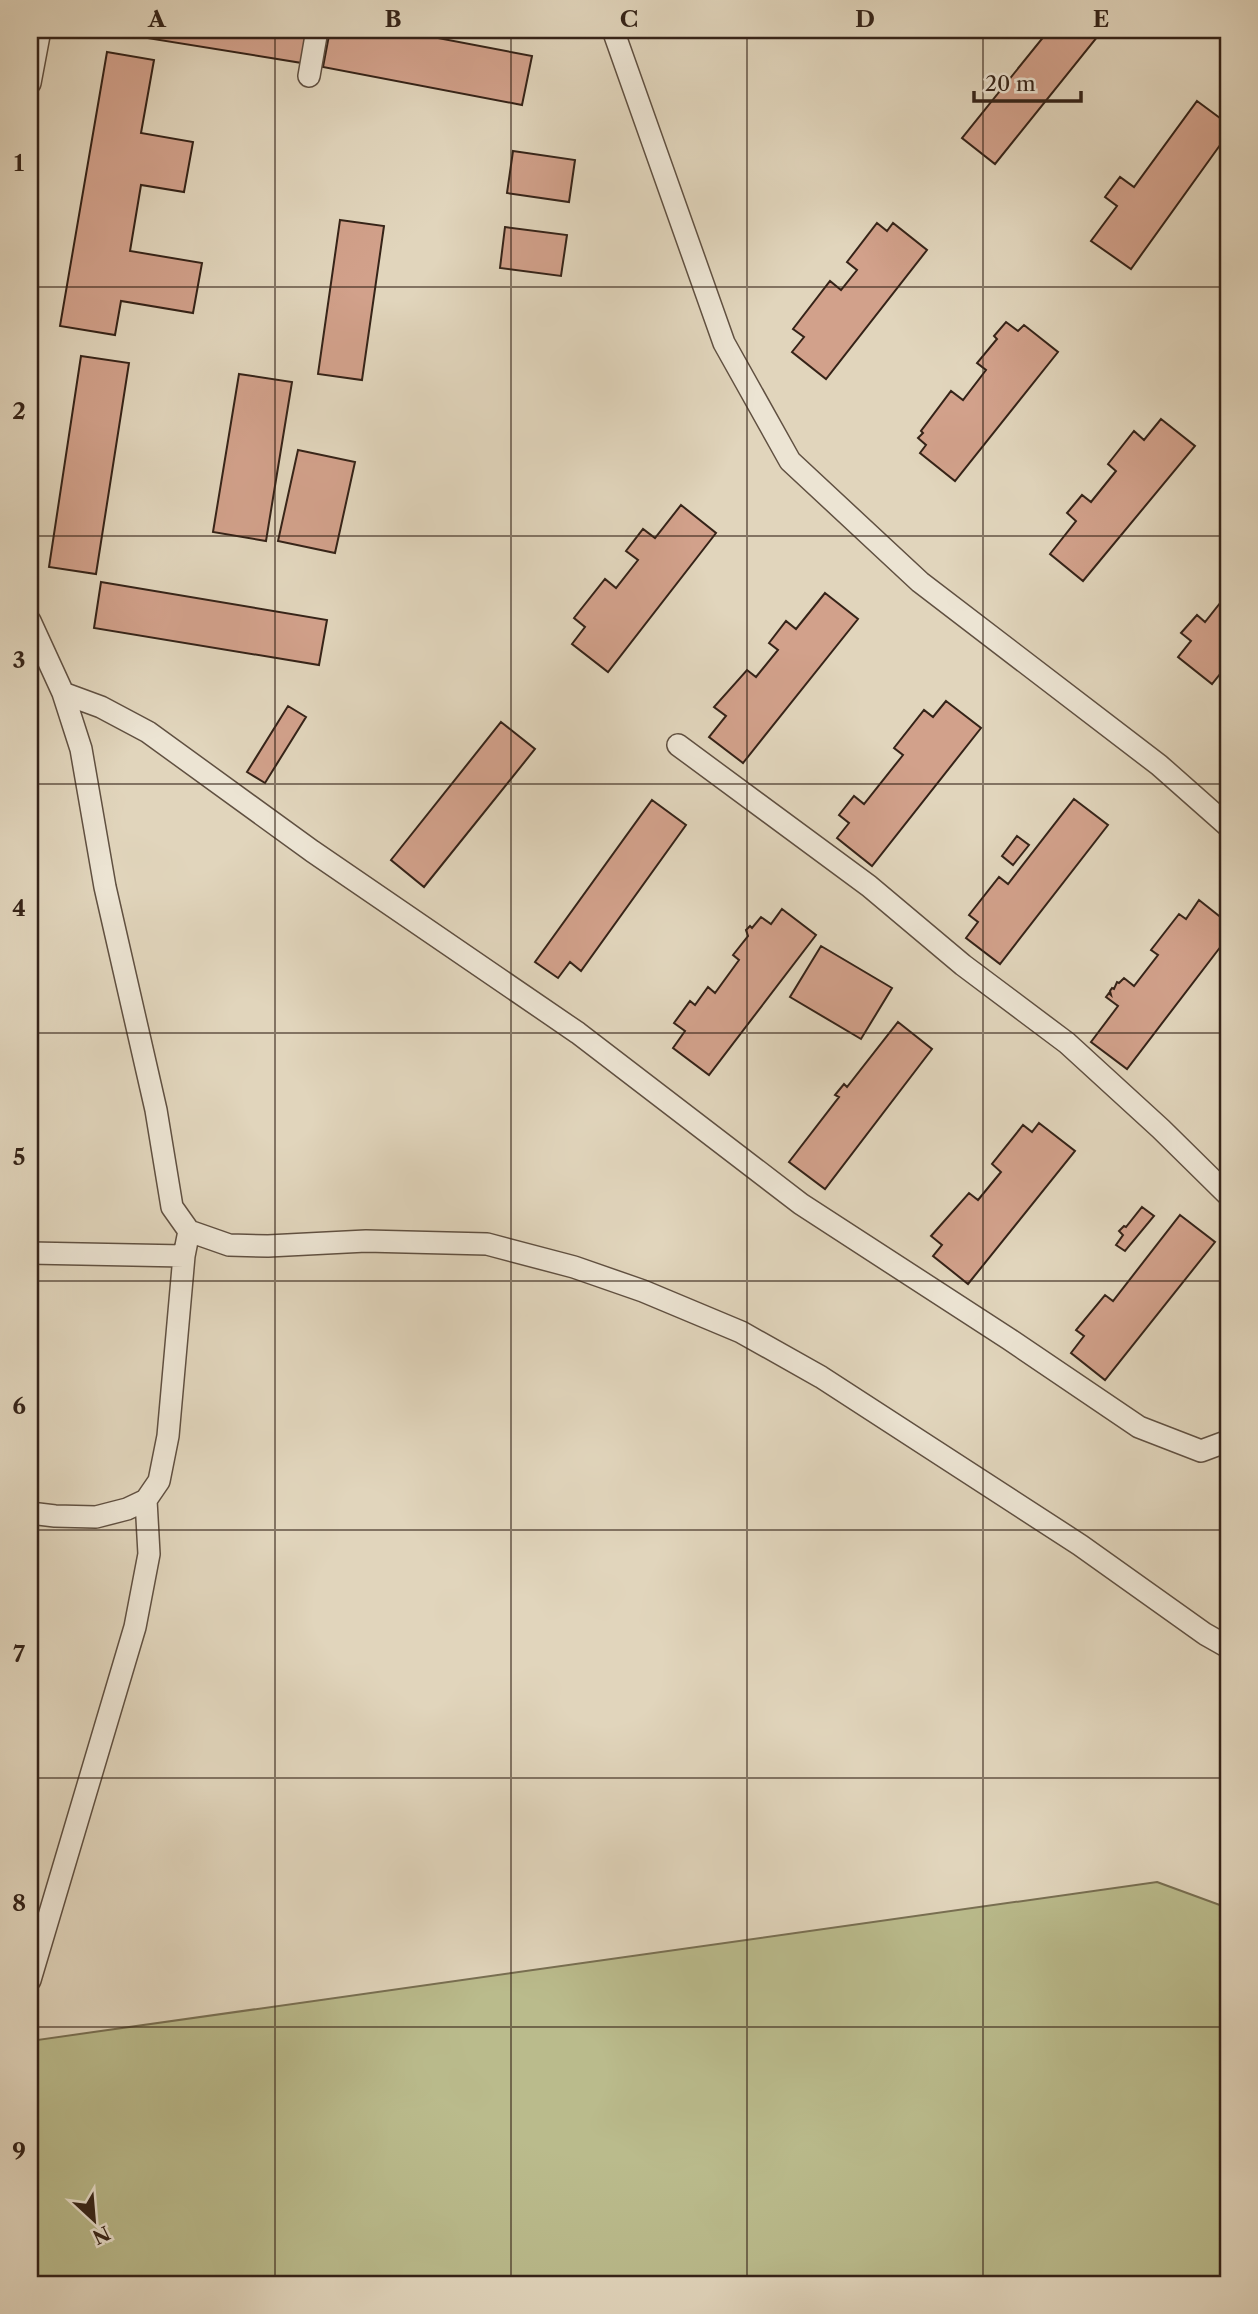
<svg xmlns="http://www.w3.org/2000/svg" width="1258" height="2314" viewBox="0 0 1258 2314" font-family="'Libre Caslon Text',serif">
<rect width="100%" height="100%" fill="#e1d5bc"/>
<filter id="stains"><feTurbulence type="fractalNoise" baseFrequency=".00286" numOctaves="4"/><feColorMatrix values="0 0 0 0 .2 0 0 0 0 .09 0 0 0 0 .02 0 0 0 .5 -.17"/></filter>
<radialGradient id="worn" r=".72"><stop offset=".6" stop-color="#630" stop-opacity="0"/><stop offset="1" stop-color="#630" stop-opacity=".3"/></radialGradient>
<path fill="#babb8c" stroke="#786f52" stroke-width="2" d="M1157 1882 1228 1908V2284H30V2041Z"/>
<path fill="#d2a18b" stroke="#352318" stroke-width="2" d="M148 30H308L302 63 147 38Z
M330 30H396L532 56 522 105 323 67Z
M1049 30H1090L1098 36 995 164 962 138Z
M107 52 154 60 141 133 193 142 184 192 141 185 130 251 202 263 193 313 121 301 115 335 60 326Z
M1197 101 1228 124V134L1131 269 1091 241 1117 206 1105 197 1120 177 1134 187Z
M513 151 575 160 569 202 507 193Z
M340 220 384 226 362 380 318 374Z
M877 223 887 231 893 223 927 250 826 379 792 352 804 337 793 329 830 281 841 290 857 270 847 262Z
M505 227 567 235 561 276 500 268Z
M1006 322 1018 331 1024 325 1058 352 955 481 920 453 926 445 918 438 923 433 921 431 951 391 963 400 986 370 977 363 997 339 994 336Z
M81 356 129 363 96 574 49 567Z
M239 374 292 382 266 541 213 532Z
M1161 419 1195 446 1083 581 1050 554 1076 521 1067 513 1082 495 1091 502 1116 471 1108 464 1134 431 1144 440Z
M298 450 355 462 335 553 278 541Z
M681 505 716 533 608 672 572 644 585 627 574 618 605 579 616 588 638 560 626 551 643 529 655 538Z
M101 582 327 620 319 665 94 628Z
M825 593 858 619 743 763 709 737 726 716 714 707 747 670 756 677 778 650 769 643 786 621 796 629Z
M1228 593V664L1212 684 1178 657 1191 641 1181 633 1197 615 1205 622Z
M946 701 981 728 872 866 837 838 849 823 839 815 854 796 864 804 903 755 894 748 924 710 933 717Z
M288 706 306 717 265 783 247 772Z
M501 722 535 749 424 887 391 860Z
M1074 799 1108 825 1000 964 966 938 978 922 969 915 999 877 1008 884Z
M652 800 686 825 581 971 570 962 558 978 535 962Z
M1017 836 1029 845 1013 865 1002 856Z
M1199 900 1228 923V937L1127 1069 1091 1042 1118 1006 1106 997 1109 993 1111 995 1110 991 1112 988 1114 989 1117 982 1119 983 1124 978 1134 986 1158 955 1151 950 1179 914 1186 919Z
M782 909 816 935 709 1075 673 1048 685 1031 674 1023 690 1001 695 1005 708 987 715 993 739 960 733 955 748 936 746 930 750 926 752 928 761 917 771 924Z
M821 946 892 988 861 1039 790 997Z
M898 1022 932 1049 825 1189 789 1162 839 1097 835 1095 844 1084 847 1087Z
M1039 1123 1075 1151 968 1284 933 1256 942 1245 931 1236 969 1193 978 1200 1001 1172 992 1164 1023 1125 1032 1132Z
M1142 1207 1154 1216 1125 1251 1116 1245 1123 1235 1119 1231 1124 1226 1126 1227Z
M1180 1215 1215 1242 1105 1380 1071 1353 1084 1336 1076 1330 1105 1295 1113 1301Z"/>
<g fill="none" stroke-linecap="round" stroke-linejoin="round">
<defs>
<path id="lane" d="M613 30 724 343 790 461 920 582 1159 765 1228 826
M309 76 317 30
M30 83 40 30
M30 621 63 693 81 749 105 887 156 1110 172 1207 189 1231 229 1245 268 1246 366 1241 487 1244 574 1267 643 1291 741 1332 821 1377 1080 1545 1205 1634 1228 1647
M63 693 101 707 148 732 312 851 578 1033 801 1204 1009 1339 1139 1427 1201 1451 1228 1441
M678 745 869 886 963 965 1067 1043 1161 1129 1228 1195
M30 1253 184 1256
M30 1513 55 1516 96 1517 127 1509 146 1500 159 1481 168 1436 184 1256 189 1231
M30 1980 135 1627 149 1554 146 1500"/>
</defs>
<use href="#lane" stroke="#605041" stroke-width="24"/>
<use href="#lane" stroke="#ece4d3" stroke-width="21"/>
</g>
<path fill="none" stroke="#352318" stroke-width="2" stroke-opacity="0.55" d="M275 30V2284M511 30V2284M747 30V2284M983 30V2284M30 287H1228M30 536H1228M30 784H1228M30 1033H1228M30 1281H1228M30 1530H1228M30 1778H1228M30 2027H1228"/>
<rect width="1258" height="2314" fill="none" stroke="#e1d5bc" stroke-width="77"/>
<g transform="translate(94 2220) rotate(154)" stroke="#ece4d3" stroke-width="5" paint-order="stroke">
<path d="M0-5L12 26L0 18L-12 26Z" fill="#352318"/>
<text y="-10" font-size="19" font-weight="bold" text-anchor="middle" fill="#352318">N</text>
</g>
<path d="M974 91v10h107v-10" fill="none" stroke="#352318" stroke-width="3.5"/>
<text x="985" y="91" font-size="21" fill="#352318" stroke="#ece4d3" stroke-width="5" paint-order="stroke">20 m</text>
<rect x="38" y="38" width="1182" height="2238" fill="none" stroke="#352318" stroke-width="2.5"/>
<g font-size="23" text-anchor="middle" font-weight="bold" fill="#352318">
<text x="157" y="27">A</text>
<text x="393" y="27">B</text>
<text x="629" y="27">C</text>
<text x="865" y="27">D</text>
<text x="1101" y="27">E</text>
<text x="19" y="171">1</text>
<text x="19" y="419">2</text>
<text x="19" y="668">3</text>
<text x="19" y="916">4</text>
<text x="19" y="1165">5</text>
<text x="19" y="1414">6</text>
<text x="19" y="1662">7</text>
<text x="19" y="1911">8</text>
<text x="19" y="2159">9</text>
</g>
<rect width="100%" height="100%" filter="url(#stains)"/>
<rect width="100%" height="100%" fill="url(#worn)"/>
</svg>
